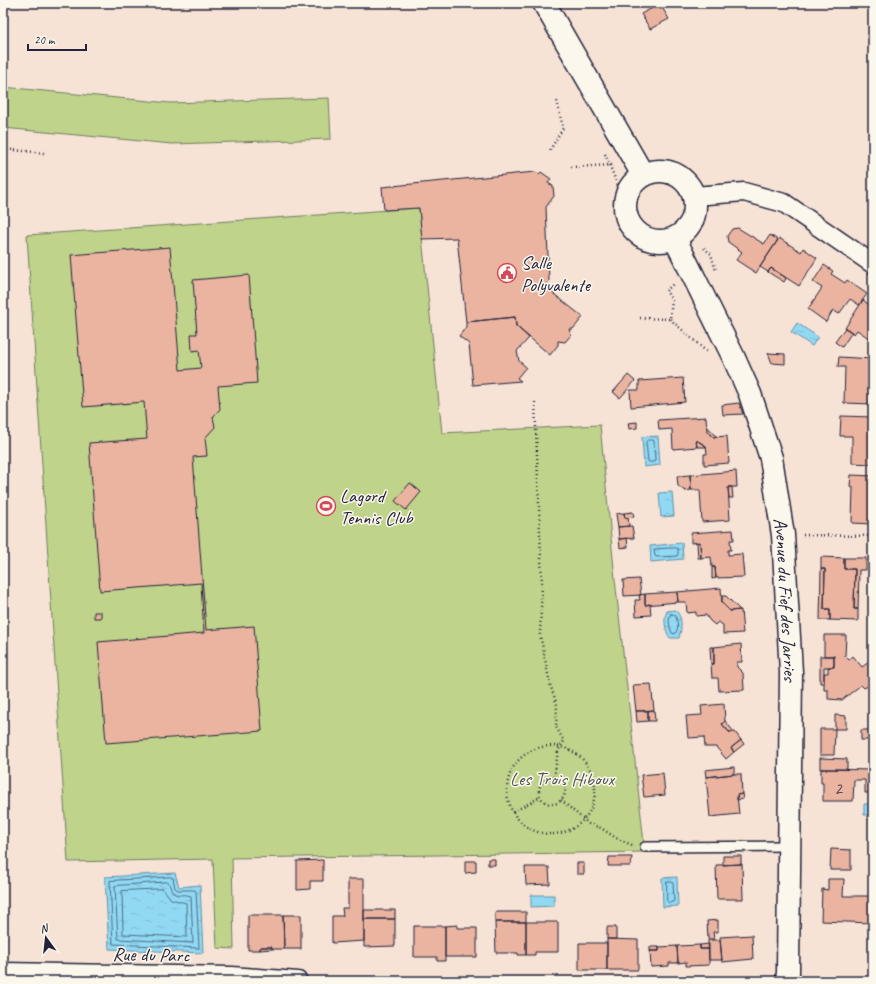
<svg xmlns="http://www.w3.org/2000/svg" width="876" height="984" viewBox="0 0 876 984" font-family="Caveat,sans-serif">
<defs>
<pattern id="water-ripples" width="26" height="14" patternUnits="userSpaceOnUse"><rect width="26" height="14" fill="#91d9f3"/><path d="M2 4q2-2 4 0t4 0M15 11q2-2 4 0t4 0" fill="none" stroke="#7dbad1"/></pattern>
</defs>
<rect width="100%" height="100%" fill="#f6e3d5"/>
<filter id="ink" filterUnits="userSpaceOnUse"><feTurbulence type="fractalNoise" baseFrequency=".025" numOctaves="2"/><feDisplacementMap in="SourceGraphic" scale="8" xChannelSelector="R" yChannelSelector="G"/><feConvolveMatrix kernelMatrix="1 2 1 2 8 2 1 2 1" color-interpolation-filters="sRGB"/></filter>
<g filter="url(#ink)">
<path fill="#bfd48a" stroke="#707b62" d="M3 87 170 103 329 98 331 139 172 144 3 128Z
M419 208 442 433 600 425 615 579 645 852 232 858 234 949 217 948 213 859 68 862 27 235Z"/>
<path fill="url(#water-ripples)" stroke="#6590a9" d="M797 323 818 337 812 346 791 332Z
M658 436 660 465 644 467 642 437Z
M672 492 674 516 661 517 659 493Z
M682 543 683 559 651 562 650 546Z
M675 610C683 616 682 628 679 638H670C665 631 663 619 667 611Z
M864 804H873V815H864Z
M175 873 179 887 200 885 203 953 109 949 105 877Z
M677 877 678 906 663 907 662 878Z
M531 895H554V906L531 907Z"/>
<g fill="none" stroke-linecap="round" stroke-linejoin="round">
<path stroke="#4e6b85" stroke-width="1" d="M648 440H653L654 441 655 460 654 462H649L648 461 646 442Z
M676 548 678 549V554L677 556 657 557 655 556 654 551 656 549Z
M671 614 675 615C678 621 679 629 675 634L672 633C670 628 667 619 671 614Z
M171 877 173 878 175 888 178 890H194L196 891 199 948 113 944 110 881Z
M167 882 169 883C174 901 179 892 191 896L193 943 118 939 115 886Z
M667 882H671L673 883 674 901 672 902 669 903 667 901Z
M163 889 171 899 186 903 187 937 123 934 122 891Z"/>
</g>
<path fill="#ebb4a0" stroke="#22223b" d="M660 4 669 19 650 29 641 14Z
M535 172 539 174 541 172 551 179 548 183 553 186 554 196 546 207 549 281 545 287 583 317 573 329H569L571 335 565 342 558 341V345L550 355 516 326 515 317 466 322 457 238 422 239 419 208 384 210 382 187Z
M738 228 764 244 770 235 778 240 756 273 736 260 742 252 728 242 727 236 732 229Z
M779 238 801 252 803 248 817 258 799 286 771 268 768 272 760 267Z
M170 247 180 370 201 368 199 350 192 351 191 334H197L193 280 249 275 257 383 218 386 220 409 213 417 215 427 205 438 207 456 193 457 206 630 254 626 262 731 106 743 98 642 204 633 201 583 100 591 89 443 147 439 144 402 83 407 71 255Z
M824 265 833 271 831 274 845 283 847 280 867 294 859 305 850 299 839 314 833 310 826 322 808 309 822 288 813 282Z
M771 268 786 278 784 282 768 272Z
M863 300 872 307 873 305V341L857 330 854 334 845 328Z
M515 317 516 326 529 338 517 351 519 361 526 367 517 378 521 381 473 385 469 344 459 336 466 327V322Z
M845 328 852 332 842 347 835 342Z
M768 353 785 354V364L772 363Z
M839 357 873 359V379H871L870 383H873V404L844 403 845 367H838Z
M628 375 635 381 620 398 613 392Z
M683 378 685 402 631 407 630 390H639V381Z
M739 403 743 414 723 415 722 405Z
M841 416 873 417V464L852 463V436H840Z
M706 417 707 431 714 437 727 436 729 463 704 465V454H707L706 446 696 440 697 447 673 449 672 429 659 430 658 420Z
M637 422V428L629 429 628 423Z
M707 426 717 437H714L707 431Z
M696 440 706 446V447H697Z
M736 471 737 487H728L730 520 702 522 700 490H691L690 475Z
M690 475 691 490 685 491 678 486 677 476Z
M851 475 873 476V524L852 523 853 487 850 486Z
M410 483 421 492 406 510 395 501Z
M728 487H732L733 498H729Z
M633 512 634 517 625 518 624 513Z
M624 513 625 518H628L629 526 618 527 616 514Z
M632 526 634 538 619 539 618 527Z
M733 530 734 540H730L731 550H728V555L742 554 744 577 716 578 715 567H712L711 557 701 558 700 542 691 543V533Z
M627 538 628 547 620 548 619 539Z
M700 542 701 558H698L697 543Z
M821 557 844 558V569H855L854 609H858V621L830 620V609H824L825 569H821Z
M844 558H866V570H859L858 609H854L855 569H844Z
M712 567H715L716 578 712 579Z
M821 569H825L824 609H830V620H820Z
M639 579 641 595 624 596 623 580Z
M721 588 722 603 730 611 741 610 743 633 723 634V625L718 622 715 625 710 621 706 615 696 616V612L687 613 686 602H678L677 592Z
M677 592 678 602 645 605V594Z
M645 594V605L650 604 651 615 636 616 635 600H640L639 595Z
M722 596H726L740 610 730 611 722 603Z
M94 612H101V618H94Z
M824 635H846L845 656 849 660 853 656 862 667 873 659V692L868 686 864 688 861 685 842 700 828 699V690H824V673H828V667H834V656H824Z
M741 644 742 662H737V667L743 673 744 690 719 691 718 678H712L711 664H714V647Z
M710 647H714V664H711Z
M820 656H834V667H824V683H820Z
M651 684 654 710 636 711 633 685Z
M724 704 725 721 722 724 729 732H735L741 740 731 748 734 752 726 759 716 747H705L704 737 688 738 686 716 702 715 701 706Z
M654 710 655 721H648V711Z
M636 711H648V721L637 722Z
M835 715 846 716V729H835Z
M725 721 734 732H729L722 724Z
M820 729H835L834 755H820Z
M861 730H873V770H871V740H861Z
M741 740 744 744 734 752 731 748Z
M820 758 847 759V769H820Z
M734 767V774L706 777 705 770Z
M821 769 873 770V793H865V780H854L853 801H823V783H821Z
M663 773 665 795 644 797 641 775Z
M734 774H741L742 794 737 795 739 814 710 817 706 777Z
M742 794 743 799 737 800V795Z
M831 849 851 850V870H830Z
M723 856H741V864L723 865Z
M609 857H632L631 866H608Z
M488 859H495V865H488Z
M323 860V881H310V889L297 890V861Z
M465 861H476V872L465 873Z
M577 863H584V874H577Z
M742 864 743 899H717L716 865Z
M525 867H549L550 884 526 885Z
M348 879H364V941L332 943V916H343L342 908H348Z
M828 879H844L843 896H873V923L821 921 822 889 828 890Z
M364 910H395V919H364Z
M495 912H526V922H495Z
M248 915H283L284 949H272V947H260V950H248Z
M283 915H301V949H284Z
M364 919H395V946L364 947Z
M718 920V932H713L714 939H708L707 921Z
M495 922H526V955H518V953H496Z
M526 922H558V952H535V955H526Z
M457 925V928H477V957H445V926Z
M414 926H445V961H437V957H414Z
M607 927H616V939H607Z
M752 935 753 959 722 962 720 937Z
M607 939 638 940V970H607Z
M708 940H720L722 960H709Z
M579 943H607V970H579Z
M709 944V949H700V945Z
M700 945V949H709V965L686 966V962L678 963 677 946Z
M677 946 678 963H669V966L651 967 650 951H659V947Z
M260 947H272V949L260 950Z
M650 947H659V951H650Z"/>
<g fill="none" stroke-linecap="round" stroke-linejoin="round">
<defs>
<path id="lane" d="M645 847 789 846"/>
<path id="street" d="M694 196 744 192 784 203 873 264
M3 972 232 976 298 981"/>
<g id="secondary">
<path d="M544 3 643 175"/>
<circle cx="660" cy="206" r="35"/>
<path id="s1" d="M675 239 733 356 750 394 771 458 783 535 791 672 788 972 787 981"/>
</g>
</defs>
<use href="#lane" stroke="#22223b" stroke-width="12"/>
<use href="#street" stroke="#22223b" stroke-width="21"/>
<use href="#secondary" stroke="#22223b" stroke-width="25"/>
<path stroke="#22223b" stroke-width="2.5" stroke-dasharray="1 3" stroke-linecap="butt" d="M3 149 44 153
M550 150 563 128 557 101
M605 154 618 186 625 199
M571 167 612 165
M704 248 711 254 716 271
M640 318 670 319 672 300 666 291 674 283
M670 319 707 352
M535 402 542 584 540 634 550 684 557 705 556 727 564 741 558 751 554 778
M803 535 873 536
M507 790a44 44 0 1 1 88 0a44 44 0 1 1-88 0Z
M539 791a13 13 0 1 1 26 0a13 13 0 1 1-26 0Z
M561 800 589 824 601 828 616 838 632 845
M513 812 540 797"/>
<use href="#lane" stroke="#fbf7ec" stroke-width="9"/>
<use href="#street" stroke="#fbf7ec" stroke-width="18"/>
<use href="#secondary" stroke="#fbf7ec" stroke-width="22"/>
</g>
</g>
<defs>
<symbol id="civic-ring" viewBox="-11 -11 22 22"><circle r="9.5" fill="#fbf7ec" stroke="#d1495b" stroke-width="1.5"/><path d="M-.6-6.5H3V-4.5H.6V-3L4-1V1h2V6H-6V1h2V-1L-.6-3ZM-1.2 2.5V6h2.4V2.5Z" fill="#d1495b"/></symbol>
<symbol id="stadium-ring" viewBox="-11 -11 22 22"><circle r="9.5" fill="#fbf7ec" stroke="#d1495b" stroke-width="1.5"/><path d="M0-5a6.5 5 0 1 0 0 10a6.5 5 0 1 0 0-10ZM-3.5-1.8h7v3.6h-7Z" fill="#d1495b"/></symbol>
</defs>
<g fill-rule="evenodd">
<use href="#civic-ring" x="496" y="262" width="22" height="22"/>
<use href="#stadium-ring" x="315" y="495" width="22" height="22"/>
</g>
<g text-anchor="middle" stroke-width="3" stroke-linejoin="round" paint-order="stroke">
<g font-size="17" fill="#544654">
<text x="838" y="794">2</text>
</g>
<g font-size="19" fill="#22223b" stroke="#fbf7ec" text-anchor="start">
<text x="521" y="269">Salle<tspan x="521" dy="22">Polyvalente</tspan></text>
<text x="340" y="502">Lagord<tspan x="340" dy="22">Tennis Club</tspan></text>
</g>
<g font-size="19" fill="#22223b" stroke="#fbf7ec">
<text dy="7" stroke="none"><textPath href="#s1" startOffset="382">Avenue du Fief des Jarries</textPath></text>
<text transform="translate(151 954) rotate(1)" y="7">Rue du Parc</text>
</g>
<g font-size="19" fill="#515753" stroke="#fbf7ec">
<text x="562" y="785">Les Trois Hiboux</text>
</g>
</g>
<rect width="876" height="984" fill="none" stroke="#fbf7ec" stroke-width="16"/>
<rect x="8" y="8" width="860" height="968" fill="none" stroke="#22223b" stroke-width="1.5" filter="url(#ink)"/>
<g transform="translate(46 938) rotate(345)" stroke="#fbf7ec" stroke-width="3" paint-order="stroke">
<path d="M0-3L7 15L0 10L-7 15Z" fill="#22223b"/>
<text y="-6" font-size="11" font-weight="bold" text-anchor="middle" fill="#22223b">N</text>
</g>
<path d="M28 44v6h58v-6" fill="none" stroke="#22223b" stroke-width="2"/>
<text x="34" y="44" font-size="12" fill="#22223b" stroke="#fbf7ec" stroke-width="3" paint-order="stroke">20 m</text>
</svg>
